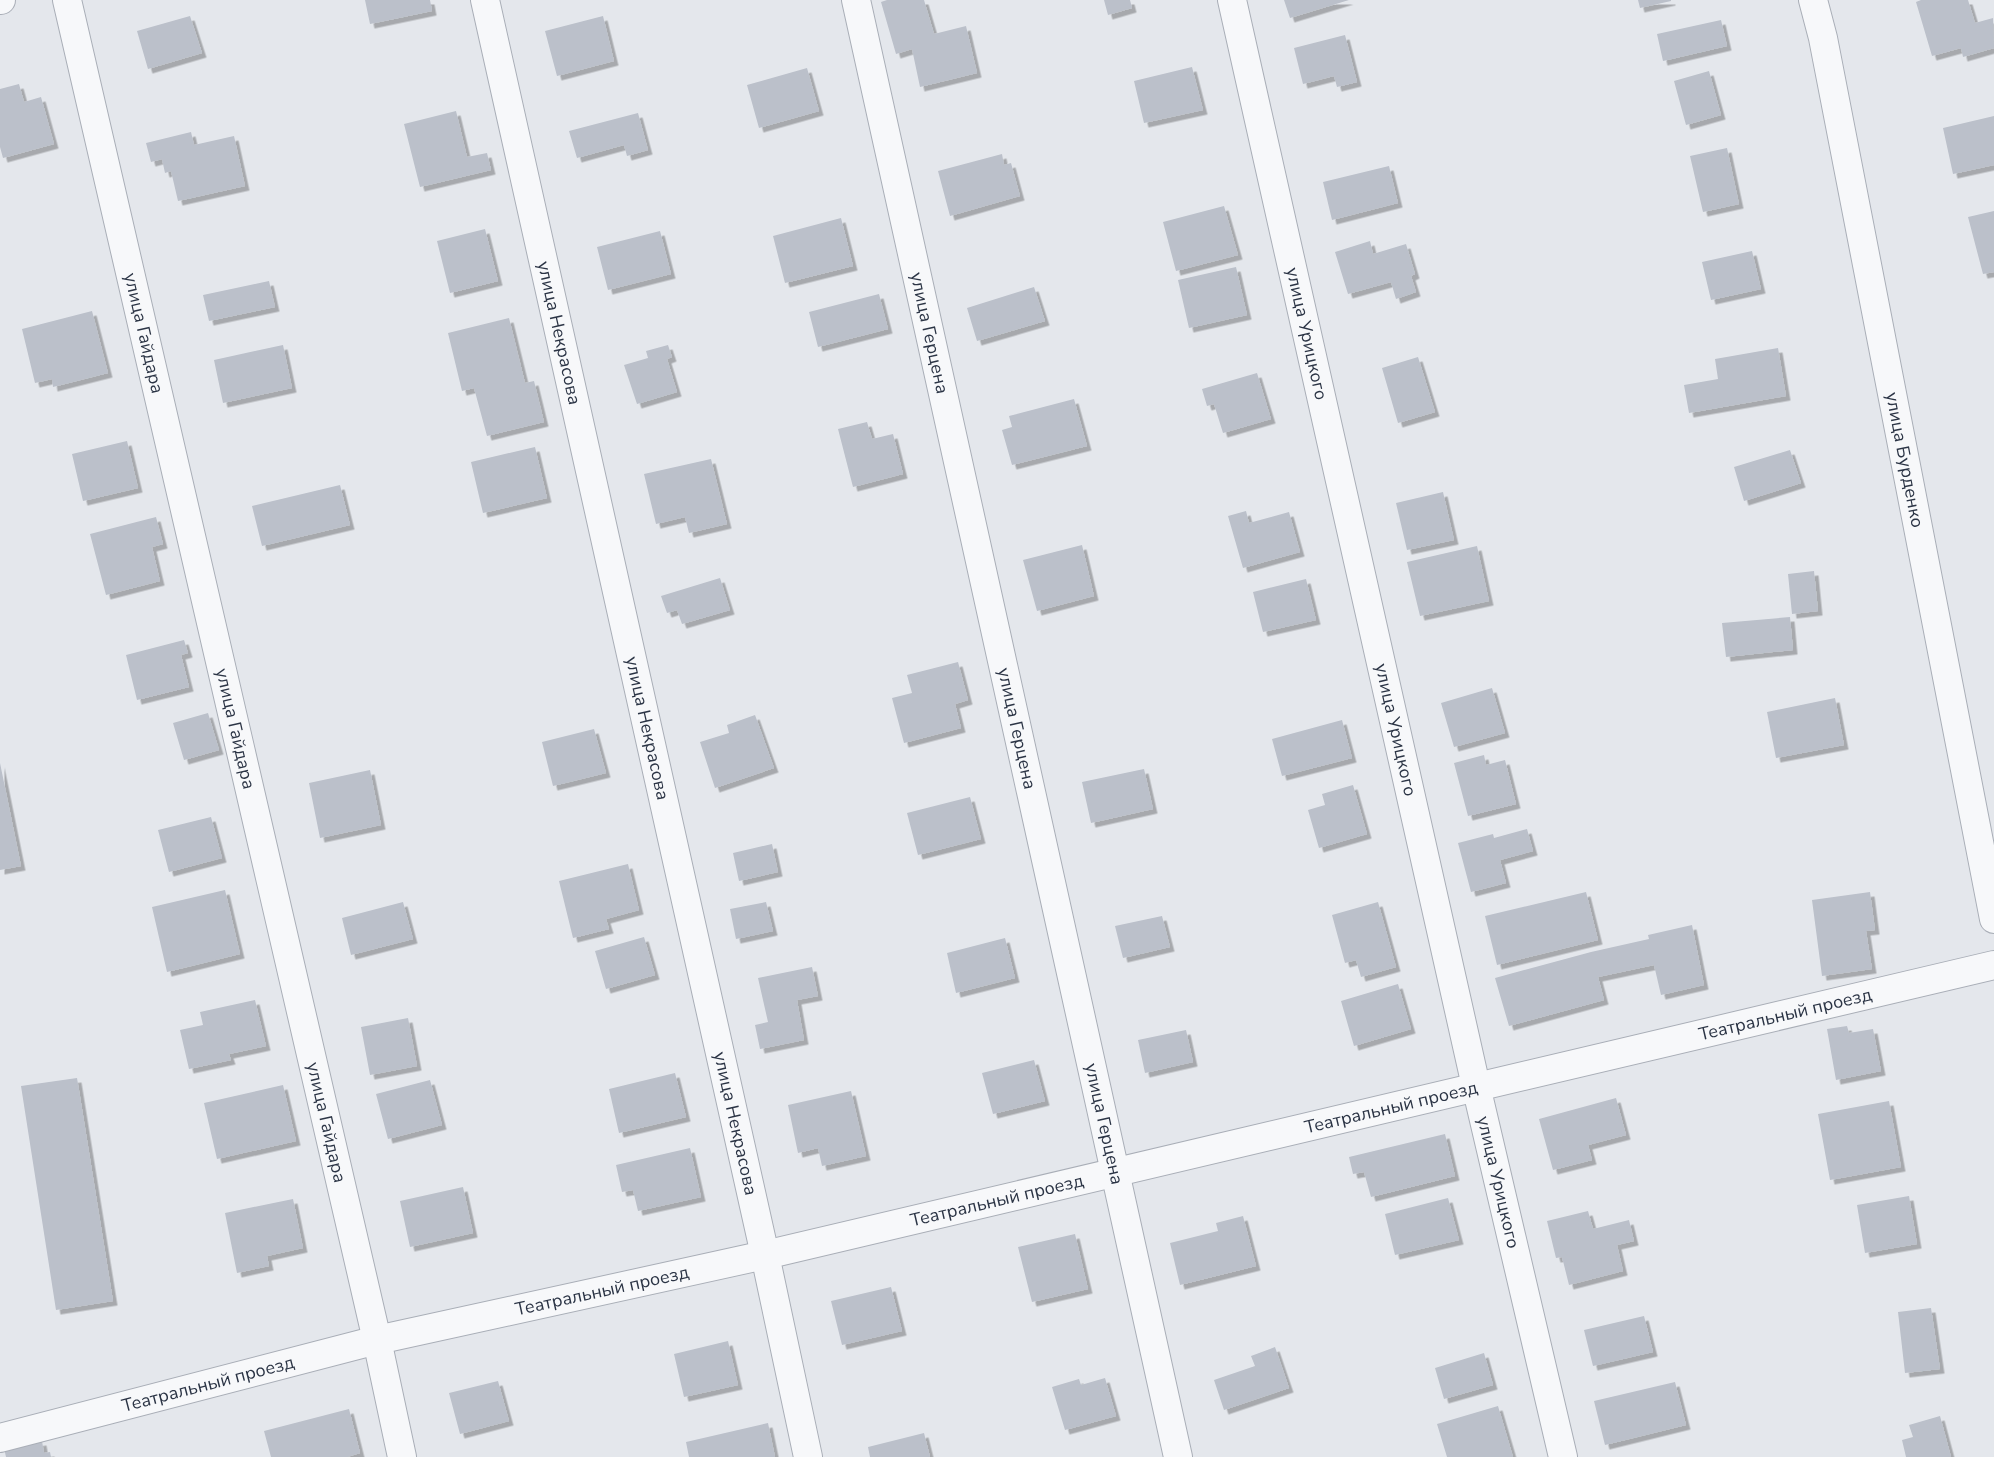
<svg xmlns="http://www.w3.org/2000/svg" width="1994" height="1457" viewBox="0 0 1994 1457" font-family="'Nunito Sans',sans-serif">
<defs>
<filter id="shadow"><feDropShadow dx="4.5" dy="4.5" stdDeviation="0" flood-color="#0004"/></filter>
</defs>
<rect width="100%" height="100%" fill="#e4e7ec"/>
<path fill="#bbc0ca" filter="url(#shadow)" d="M365 0H430L432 11 370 24Z
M887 0H924L934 34 966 26 977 73 920 87 912 49 896 54 881 2Z
M1104 0H1130L1132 8 1108 15Z
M1284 0H1349L1290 18Z
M1638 0H1671V1L1640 8Z
M1921 0H1968L1975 23 1993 18 1994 48 1963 57 1961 48 1932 56 1916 2Z
M190 16 202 53 148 69 137 31Z
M603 16 614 61 557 76 545 31Z
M1721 20 1727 46 1663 61 1657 34Z
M1345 35 1357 82 1337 87 1334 76 1303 84 1294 48Z
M1192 67 1203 110 1144 123 1134 81Z
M807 68 819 111 759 128 747 85Z
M1709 71 1721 115 1686 125 1674 81Z
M19 84 24 102 41 97 54 144 3 158 0 147V89Z
M456 111 467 157 487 153 491 170 420 187 404 124Z
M638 113 648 150 627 156 624 145 577 158 569 131Z
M1994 116V165L1953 174 1943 128Z
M191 132 194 145 234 136 245 186 178 201 171 171 165 173 162 159 151 162 146 143Z
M1727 148 1739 204 1703 212 1690 156Z
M1002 154 1004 165 1011 163 1020 196 950 216 938 171Z
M1389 166 1398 203 1332 220 1323 182Z
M1224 206 1238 255 1176 271 1163 222Z
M1994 211V272L1983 274 1968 217Z
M841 218 853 266 785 283 773 236Z
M485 229 498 281 450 293 437 241Z
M660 231 671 274 608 290 597 247Z
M1370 241 1373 254 1406 244 1415 274 1411 276 1416 292 1396 299 1391 282 1348 294 1335 252Z
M1752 251 1761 289 1711 300 1702 262Z
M1236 267 1247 315 1189 328 1178 280Z
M269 281 275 307 209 321 203 295Z
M1034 287 1045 321 977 341 967 308Z
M879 294 888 329 818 347 809 312Z
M92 311 108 373 53 387 52 379 35 383 22 329Z
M509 318 525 383 534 381 544 422 487 436 474 388 462 391 448 333Z
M283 345 292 388 223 403 214 360Z
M668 345 672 357 667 359 677 392 637 404 624 365 648 358 646 351Z
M1778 348 1786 396 1689 413 1684 385 1718 379 1715 359Z
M1418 357 1435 412 1398 423 1382 368Z
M1257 373 1271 419 1223 433 1214 404 1207 406 1202 389Z
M1074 399 1087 446 1012 465 1002 430 1012 427 1009 416Z
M867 422 872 439 893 434 903 474 853 487 838 429Z
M127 441 138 488 83 501 72 454Z
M535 447 547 498 483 513 471 462Z
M1790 450 1801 483 1744 501 1734 467Z
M711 459 727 524 689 533 685 517 656 524 644 474Z
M340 485 350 525 262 546 252 506Z
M1443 492 1454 540 1407 550 1396 503Z
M1246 511 1249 523 1289 512 1300 552 1243 568 1228 516Z
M156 517 163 544 152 547 160 581 106 595 90 534Z
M1082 545 1094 596 1037 611 1023 560Z
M1477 546 1489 601 1420 616 1407 562Z
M1814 571 1818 611 1792 614 1788 574Z
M720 578 730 610 682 624 677 610 667 613 661 596Z
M1306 579 1316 620 1263 632 1253 592Z
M1790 617 1793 650 1726 657 1722 623Z
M184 640 188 653 181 655 189 687 137 700 126 655Z
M958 662 968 700 955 704 961 728 904 743 892 698 912 693 907 675Z
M1492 688 1505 733 1454 747 1441 703Z
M1835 698 1844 745 1776 758 1767 712Z
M208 713 219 750 184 760 173 723Z
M755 715 774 768 715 788 700 742 729 733 727 725Z
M1342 720 1352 758 1282 776 1272 739Z
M594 729 606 773 553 786 542 742Z
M1484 755 1486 765 1505 760 1516 804 1468 816 1454 763Z
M0 763 21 866 0 870Z
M1144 769 1153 809 1091 823 1082 782Z
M370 770 381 825 320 838 309 783Z
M1353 785 1367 834 1319 848 1308 810 1325 805 1322 794Z
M970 797 981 839 918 855 907 813Z
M211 817 222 858 169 872 158 830Z
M1527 829 1533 851 1500 860 1506 883 1471 892 1458 843 1493 834 1494 838Z
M772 844 778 872 739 881 733 853Z
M628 864 639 910 606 919 609 929 573 938 559 881Z
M225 890 240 954 167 972 152 907Z
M1586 892 1598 940 1497 965 1485 916Z
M1870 892 1875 930 1866 931 1872 969 1822 976 1812 900Z
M403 902 413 939 351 955 342 918Z
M766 902 773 931 736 939 730 909Z
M1378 902 1396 967 1361 977 1356 960 1345 963 1332 915Z
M1162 916 1170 947 1123 958 1115 926Z
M1692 925 1704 985 1661 995 1654 965 1598 977 1604 1000 1509 1026 1495 978 1591 952 1649 939 1648 935Z
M644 937 655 975 606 989 595 951Z
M1005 938 1015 978 956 993 947 953Z
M812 967 818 996 797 1000 804 1040 760 1049 755 1025 768 1022 758 978Z
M1398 984 1411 1029 1354 1046 1341 1001Z
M255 1000 266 1046 229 1054 231 1060 189 1069 180 1030 203 1025 200 1012Z
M408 1018 417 1066 370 1075 361 1027Z
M1847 1026 1849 1033 1873 1029 1881 1071 1836 1080 1827 1029Z
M1186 1030 1193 1062 1145 1073 1138 1040Z
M1034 1060 1045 1101 993 1114 982 1073Z
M675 1073 686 1117 619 1133 609 1089Z
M77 1078 113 1301 56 1310 21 1086Z
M430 1080 442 1125 388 1139 376 1094Z
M283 1085 296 1141 217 1159 204 1103Z
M851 1091 866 1156 822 1166 818 1148 798 1153 788 1105Z
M1616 1098 1626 1135 1588 1145 1592 1160 1553 1170 1539 1119Z
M1889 1101 1901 1167 1830 1180 1818 1114Z
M1445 1134 1455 1176 1371 1197 1364 1172 1353 1174 1349 1157Z
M690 1148 701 1197 638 1211 633 1190 622 1192 616 1165Z
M463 1187 473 1233 410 1247 400 1201Z
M1909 1196 1917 1244 1865 1253 1857 1205Z
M1448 1198 1459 1240 1395 1255 1385 1214Z
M293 1199 303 1248 267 1256 269 1266 237 1273 225 1213Z
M1588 1211 1593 1229 1629 1220 1634 1241 1617 1245 1623 1271 1569 1285 1562 1257 1556 1258 1547 1221Z
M1243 1216 1256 1266 1180 1285 1170 1243 1218 1231 1216 1223Z
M1075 1234 1088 1289 1032 1302 1018 1247Z
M891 1287 902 1331 842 1345 831 1301Z
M1931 1308 1940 1369 1905 1373 1898 1312Z
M1644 1316 1653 1352 1593 1366 1584 1330Z
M728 1341 738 1385 684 1397 674 1354Z
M1275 1347 1289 1388 1224 1410 1214 1380 1255 1366 1251 1356Z
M1484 1353 1493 1385 1444 1399 1435 1368Z
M1105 1378 1116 1416 1065 1430 1052 1387 1079 1379 1081 1385Z
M498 1381 509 1421 460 1434 449 1393Z
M1675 1382 1686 1425 1605 1445 1594 1401Z
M1498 1406 1513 1457H1447L1437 1424Z
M349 1409 360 1453 347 1457H271L264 1431Z
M1940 1416 1951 1457H1906L1902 1440 1913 1437 1909 1425Z
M768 1423 775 1457H689L686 1442Z
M924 1433 930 1457H870L868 1447Z
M42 1441 44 1453 50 1452 51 1457H6L4 1448Z"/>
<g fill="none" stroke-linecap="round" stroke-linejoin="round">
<defs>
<g id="minor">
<path d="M0 0H1"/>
<path id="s1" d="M67 0 377 1340 402 1457"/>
<path id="s2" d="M485 0 765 1255 808 1457"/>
<path id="s3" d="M856 0 1178 1457"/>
<path id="s4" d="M1232 0 1476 1086 1563 1457"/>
<path id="s5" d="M1813 0 1823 38 1994 919"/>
<path id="s6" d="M0 1438 377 1340 765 1255 1994 965"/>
</g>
</defs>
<use href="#minor" stroke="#a9aeb7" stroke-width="30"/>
<use href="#minor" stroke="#f7f8fa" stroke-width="28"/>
</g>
<g text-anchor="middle" stroke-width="4" stroke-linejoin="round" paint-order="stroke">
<g font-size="18" fill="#2b3445" stroke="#f4f6f9">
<text dy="6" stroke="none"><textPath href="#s2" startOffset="341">улица Некрасова</textPath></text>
<text dy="6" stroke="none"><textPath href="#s3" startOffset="341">улица Герцена</textPath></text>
<text dy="6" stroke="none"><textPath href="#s1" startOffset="342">улица Гайдара</textPath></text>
<text dy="6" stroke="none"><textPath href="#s4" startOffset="342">улица Урицкого</textPath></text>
<text dy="6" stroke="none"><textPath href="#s5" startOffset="469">улица Бурденко</textPath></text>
<text dy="6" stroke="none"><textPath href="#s1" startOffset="748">улица Гайдара</textPath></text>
<text dy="6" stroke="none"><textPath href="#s2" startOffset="746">улица Некрасова</textPath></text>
<text dy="6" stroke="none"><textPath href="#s3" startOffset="746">улица Герцена</textPath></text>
<text dy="6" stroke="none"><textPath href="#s4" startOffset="748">улица Урицкого</textPath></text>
<text dy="6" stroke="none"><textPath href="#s6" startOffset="1835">Театральный проезд</textPath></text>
<text dy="6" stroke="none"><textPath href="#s6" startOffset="1430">Театральный проезд</textPath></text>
<text dy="6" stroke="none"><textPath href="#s1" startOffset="1152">улица Гайдара</textPath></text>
<text dy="6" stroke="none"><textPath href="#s2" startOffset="1151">улица Некрасова</textPath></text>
<text dy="6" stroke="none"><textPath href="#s3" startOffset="1151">улица Герцена</textPath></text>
<text dy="6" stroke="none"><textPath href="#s4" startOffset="1212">улица Урицкого</textPath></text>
<text dy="6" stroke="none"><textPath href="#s6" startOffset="1025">Театральный проезд</textPath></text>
<text dy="6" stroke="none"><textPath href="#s6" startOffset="620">Театральный проезд</textPath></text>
<text dy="6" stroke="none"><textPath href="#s6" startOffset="215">Театральный проезд</textPath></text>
</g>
</g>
</svg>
